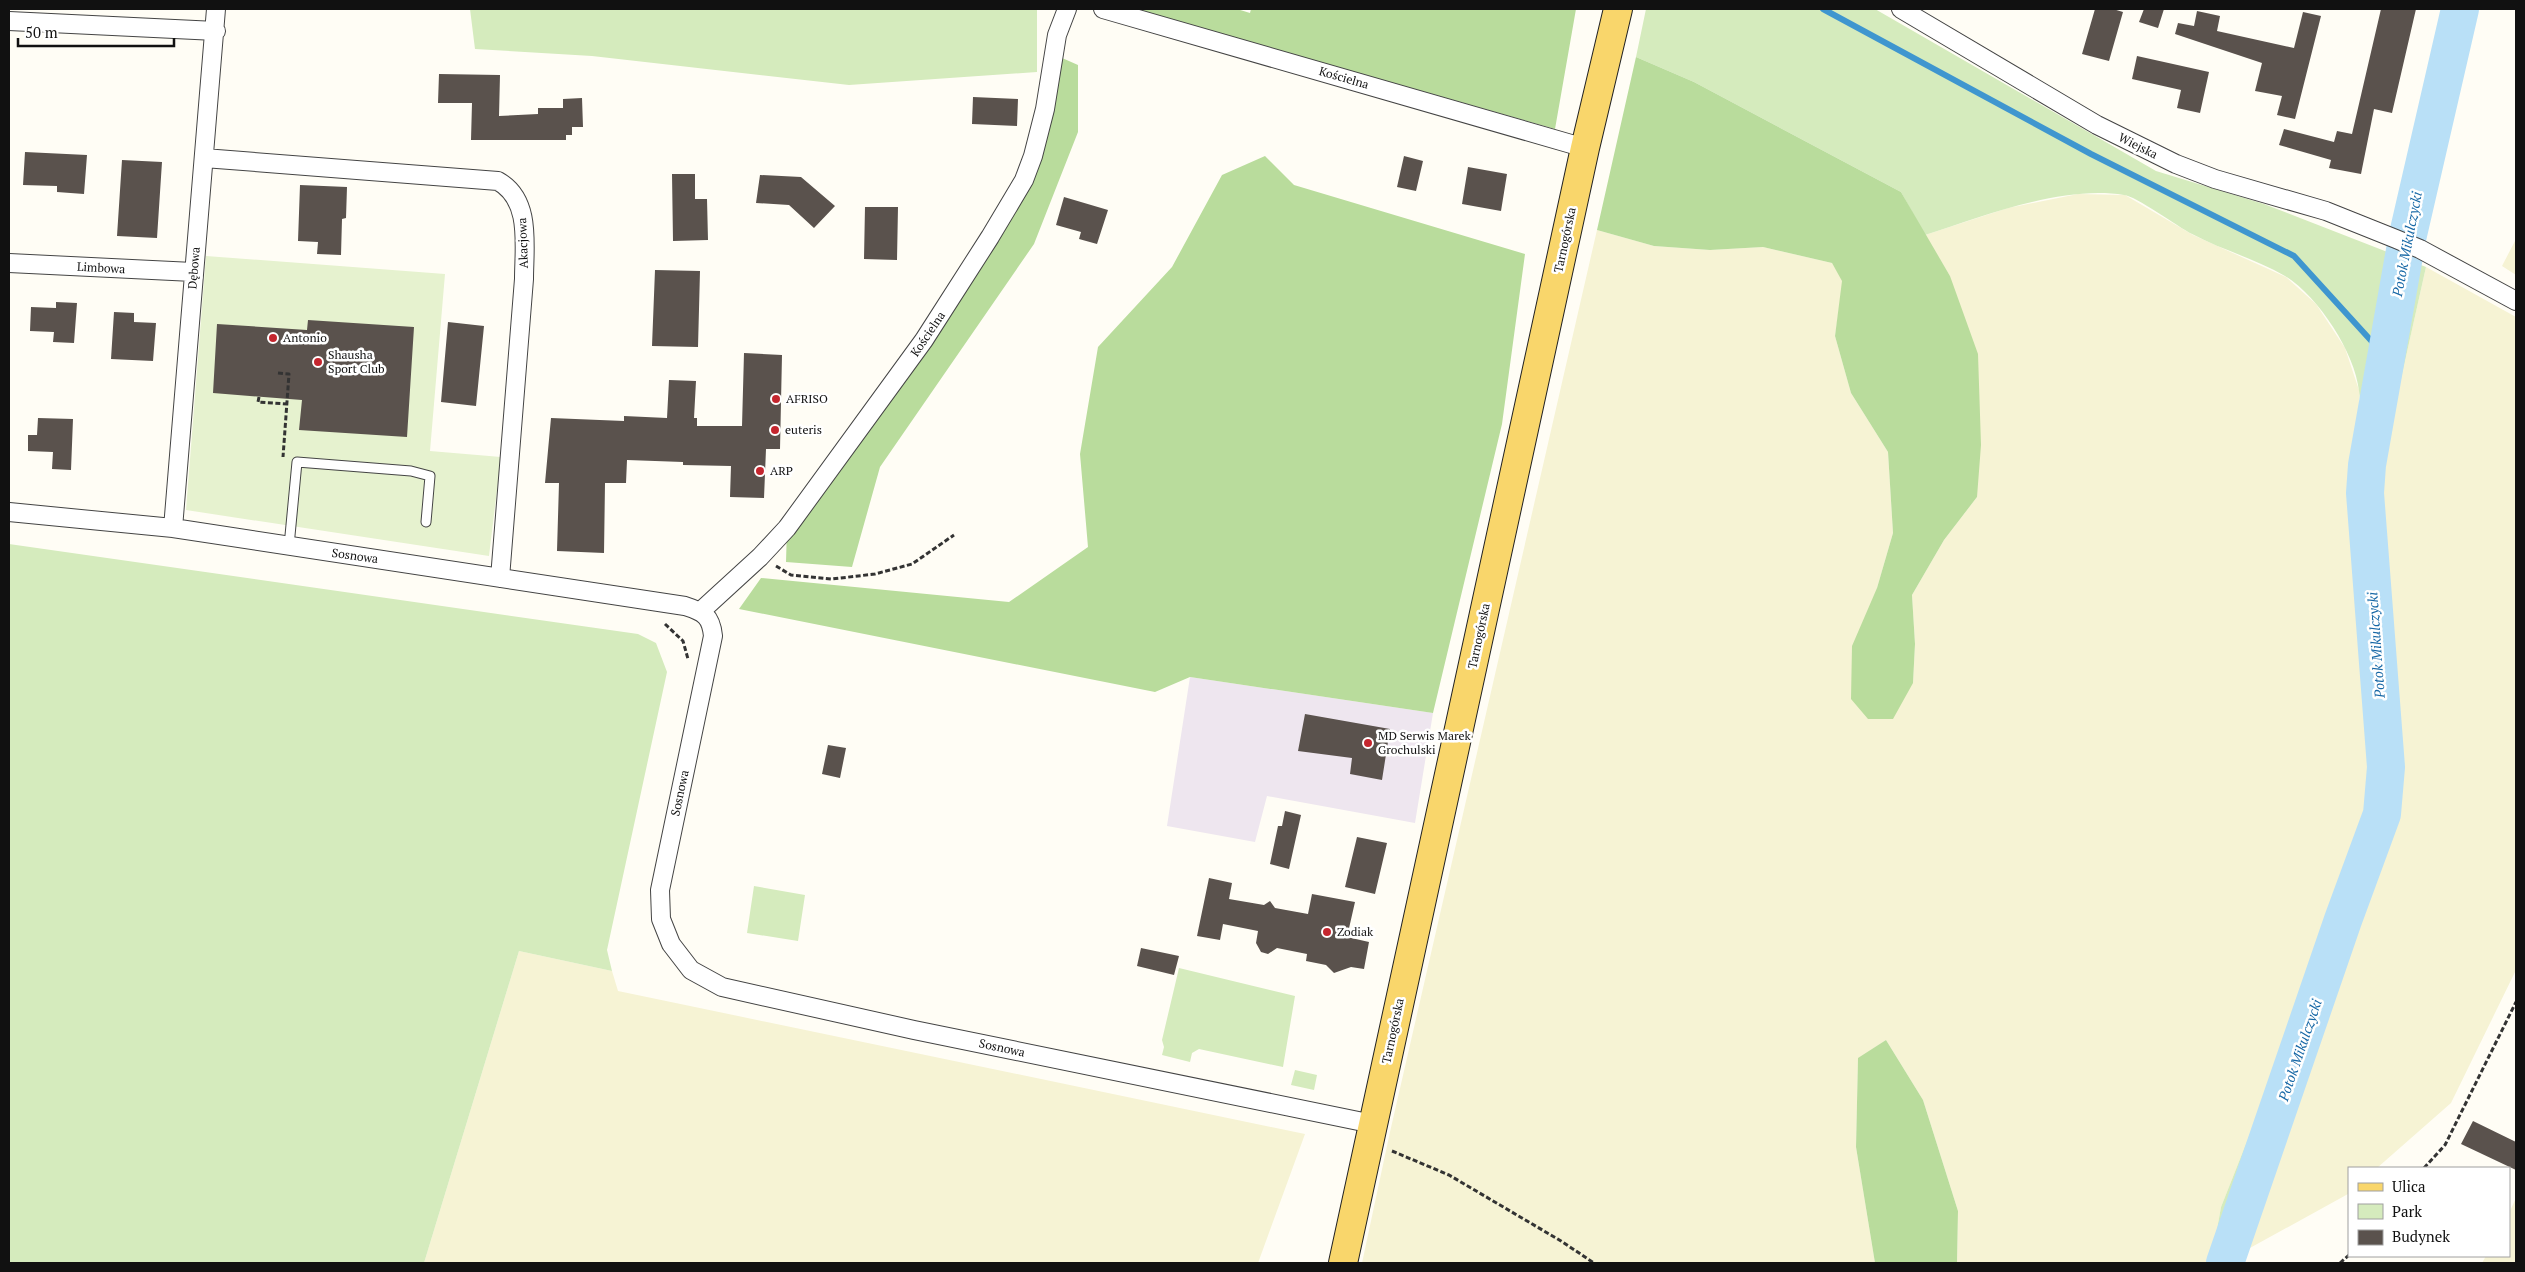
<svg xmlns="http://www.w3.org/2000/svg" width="2525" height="1272" viewBox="0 0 2525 1272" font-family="'PT Serif',serif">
<rect width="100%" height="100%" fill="#fffdf5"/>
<path fill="#eee6ef" d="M1190 677 1433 713 1415 823 1267 796 1255 842 1167 826Z"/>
<path fill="#f6f3d4" d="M2078 194 2125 195 2193 235 2286 277 2316 304 2345 348 2359 390 2360 434 2350 469 2370 711 2367 822 2280 1058 2221 1207 2211 1263H1957L1958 1211 1923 1100 1886 1040 1858 1059 1856 1147 1875 1263H1362L1390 1132 1597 230 1654 246 1710 250 1763 247 1832 263 1843 281 1835 336 1851 393 1888 452 1893 533 1877 588 1913 683 1915 644 1912 595 1944 540 1977 497 1950 276 1925 235 2008 208Z
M2516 239V275L2502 266Z
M2426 267 2516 317V970L2451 1103 2377 1168H2349L2348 1194 2239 1254 2398 811 2401 754 2380 473Z
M519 951 612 971 618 991 1305 1134 1258 1263H424Z
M2516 1198V1263H2482L2486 1256H2509V1213Z"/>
<path fill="#d5ebbd" d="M470 9H1037V72L849 85 592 56 475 49Z
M1646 9H1875L2156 171 2264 204 2426 267 2380 473 2401 754 2398 811 2239 1254 2240 1263H2211L2221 1207 2280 1058 2367 822 2370 711 2350 469C2357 443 2363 418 2359 391 2355 353 2318 296 2285 276 2256 259 2222 250 2192 234 2178 227 2136 196 2124 195 2062 185 1983 216 1925 235L1901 192 1694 82 1636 57Z
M9 544 638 634 656 643 667 672 607 950 612 971 519 951 424 1263H9Z
M754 886 805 895 798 941 747 933Z
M1179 968 1295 996 1283 1067 1199 1049 1192 1053 1190 1062 1162 1055 1164 1047 1162 1040Z
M1295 1070 1317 1075 1314 1090 1291 1085Z"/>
<path fill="#b9dc9c" d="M1122 9H1237L1250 13 1251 9H1576L1555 129 1292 54Z
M1053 54 1078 65V132L1034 244 880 467 852 567 786 562 787 528 1024 180Z
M1636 57 1694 82 1901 192 1950 276 1978 354 1981 445 1977 497 1944 540 1912 595 1915 644 1913 683 1893 719H1868L1851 699 1852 646 1877 588 1893 533 1888 452 1851 393 1835 336 1842 281 1832 263 1763 247 1710 250 1654 246 1597 230Z
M1265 156 1294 185 1525 254 1502 424 1433 713 1190 677 1155 692 739 609 761 578 1009 602 1088 547 1080 454 1098 347 1172 267 1222 175Z
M1886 1040 1923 1100 1958 1211 1957 1263H1875L1856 1147 1858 1058Z"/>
<path fill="#e6f2cf" d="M206 256 445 274 430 451 501 457 489 556 186 510Z"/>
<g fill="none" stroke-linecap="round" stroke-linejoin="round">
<path stroke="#3f96cf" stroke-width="6" d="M1823 9 2091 154 2294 256 2386 357"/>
<path stroke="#b9e0f7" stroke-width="38" d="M2225 1263 2343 920 2382 814 2386 767 2365 493 2367 465 2407 239 2460 9"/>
</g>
<path fill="#5a524d" d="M2095 9H2113L2123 12 2109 61 2082 54Z
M2144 9H2164L2158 28 2139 22Z
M2381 9H2416L2392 113 2374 109 2361 174 2329 168 2331 160 2279 145 2284 129 2334 142 2337 131 2352 134Z
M2197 11 2220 16 2217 31 2294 48 2303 12 2321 16 2295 119 2277 115 2282 96 2255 91 2262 63 2175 34 2178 23 2194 26Z
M2137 56 2209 72 2200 113 2177 108 2181 90 2132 79Z
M439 74 500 75 499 116 538 114V108H563V99L582 98 583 127H572V135H566V140H471L472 103H438Z
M973 97 1018 99 1017 126 972 124Z
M25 152 87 155 84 194 57 192V186L23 185Z
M1404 156 1423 161 1416 191 1397 187Z
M122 160 162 162 157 238 117 236Z
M1468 167 1507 174 1501 211 1462 204Z
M672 174H695V199H707L708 240 673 241Z
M760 175 801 177 835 206 814 228 789 205 756 203Z
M300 185 347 187 346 218 342 219 341 255 317 254 318 242 298 241Z
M1064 197 1108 210 1097 244 1079 239 1081 232 1056 225Z
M865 207H898L897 260 864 259Z
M655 270 700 271 698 347 652 346Z
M56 302 77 303 74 343 53 342 54 332 30 331 31 307 56 308Z
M114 312 134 313V322L156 323 153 361 111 359Z
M308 320 414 327 407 437 299 430 302 400 213 393 217 324 307 330Z
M448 322 484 326 476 406 441 402Z
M744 353 782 355 780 449H766L764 498 730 497 731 466 683 465V462L627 460 626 483H605L604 553 557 551 559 483H545L551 418 624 421V416L667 418 669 380 696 381 694 418H697V426H742Z
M38 418 73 419 71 470 52 469 53 452 28 451V435H37Z
M1305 714 1390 729 1382 780 1350 774 1352 758 1298 751Z
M828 745 846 748 840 778 822 774Z
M1285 811 1301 815 1289 869 1270 864 1278 826H1282Z
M1357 837 1387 843 1375 894 1345 887Z
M1209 878 1232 883 1229 899 1264 905 1270 901 1275 908 1308 914 1312 894 1355 902 1347 937 1369 942 1364 969 1351 967 1334 973 1326 965 1306 961 1307 954 1277 948 1268 954 1261 952 1256 943 1258 931 1223 924 1220 940 1197 936Z
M1141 948 1179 956 1174 975 1137 966Z
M2473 1121 2516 1142V1170L2461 1144Z"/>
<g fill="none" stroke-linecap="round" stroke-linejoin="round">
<defs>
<path id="lane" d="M289 546 297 462 411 471 430 476 426 522"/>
<path id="street" d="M1103 9 1585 148
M1901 9 2097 125 2176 164 2215 179 2326 211 2396 239 2420 249 2516 301
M9 21 216 31
M204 158 498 181C532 200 524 246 524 279L500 578
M9 263 193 272
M9 512 173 528 685 606C704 612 711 616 713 636L660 890 661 919 671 944 691 970 722 987 914 1030 1373 1124
M173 528 216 9
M701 611 760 557 787 528 924 340 990 237 1024 180 1033 156 1045 109 1057 35 1067 9"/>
<path id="primary" d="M1343 1263 1585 148 1618 9"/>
</defs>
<use href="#lane" stroke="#444" stroke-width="11"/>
<use href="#street" stroke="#444" stroke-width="20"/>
<use href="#primary" stroke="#222" stroke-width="30"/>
<path stroke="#333" stroke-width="3" stroke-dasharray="5 2.5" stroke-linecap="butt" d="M278 373 289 374 283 457
M259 397 258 402 287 404
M776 566 791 575 832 579 875 574 912 564 954 535
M665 624 683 641 688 659
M1392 1151 1449 1175 1561 1241 1594 1263
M2424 1168 2445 1145 2516 1002
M2340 1263 2349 1255"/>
<use href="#lane" stroke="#fff" stroke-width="9"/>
<use href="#street" stroke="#fff" stroke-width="18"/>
<use href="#primary" stroke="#f9d66b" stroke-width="28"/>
</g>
<g fill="#c4262e" stroke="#fff" stroke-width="2">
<circle cx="273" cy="338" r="5"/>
<circle cx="318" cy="362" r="5"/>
<circle cx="776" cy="399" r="5"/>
<circle cx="775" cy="430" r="5"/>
<circle cx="760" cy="471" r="5"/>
<circle cx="1368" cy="743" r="5"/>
<circle cx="1327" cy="932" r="5"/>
</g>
<g text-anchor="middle" stroke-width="5" stroke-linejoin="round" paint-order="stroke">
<g font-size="12" fill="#111" stroke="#fff">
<text transform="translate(1344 78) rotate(16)" y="4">Kościelna</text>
<text transform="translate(2138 146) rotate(27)" y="4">Wiejska</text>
<text transform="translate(1565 240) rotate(-78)" y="4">Tarnogórska</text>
<text transform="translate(523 243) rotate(-92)" y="4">Akacjowa</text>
<text transform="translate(101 268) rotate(3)" y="4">Limbowa</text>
<text transform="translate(194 268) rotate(-85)" y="4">Dębowa</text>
<text transform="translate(928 334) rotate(-56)" y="4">Kościelna</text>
<text transform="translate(355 556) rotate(8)" y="4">Sosnowa</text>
<text transform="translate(1479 636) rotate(-78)" y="4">Tarnogórska</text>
<text transform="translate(680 793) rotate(-78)" y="4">Sosnowa</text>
<text transform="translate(1393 1031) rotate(-78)" y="4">Tarnogórska</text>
<text transform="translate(1002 1048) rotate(12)" y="4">Sosnowa</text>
</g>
<g font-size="12" fill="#111" stroke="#fff" text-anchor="start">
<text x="283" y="342">Antonio</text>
<text x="328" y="359">Shausha<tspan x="328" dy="14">Sport Club</tspan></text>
<text x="786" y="403">AFRISO</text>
<text x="785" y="434">euteris</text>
<text x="770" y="475">ARP</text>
<text x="1378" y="740">MD Serwis Marek<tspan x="1378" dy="14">Grochulski</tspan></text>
<text x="1337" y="936">Zodiak</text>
</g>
<g font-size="14" font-style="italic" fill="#1768a6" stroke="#fff">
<text transform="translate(2407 244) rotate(-79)" y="5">Potok Mikulczycki</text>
<text transform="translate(2376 645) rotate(-94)" y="5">Potok Mikulczycki</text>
<text transform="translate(2300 1050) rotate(-71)" y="5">Potok Mikulczycki</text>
</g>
</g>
<rect width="2525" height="1272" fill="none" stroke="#111111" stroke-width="20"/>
<rect x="2348" y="1167" width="162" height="90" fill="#ffffff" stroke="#a0a0a0"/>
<rect x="2358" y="1183" width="25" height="8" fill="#f9d66b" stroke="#a0a0a0"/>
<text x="2392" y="1192" font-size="15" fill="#111111">Ulica</text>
<rect x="2358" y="1204" width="25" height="15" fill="#d5ebbd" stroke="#a0a0a0"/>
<text x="2392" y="1217" font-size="15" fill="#111111">Park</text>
<rect x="2358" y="1230" width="25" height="15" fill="#5a524d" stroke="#a0a0a0"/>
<text x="2392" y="1242" font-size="15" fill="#111111">Budynek</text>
<path d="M18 38v8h156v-8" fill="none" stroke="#111111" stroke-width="2.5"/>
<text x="25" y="38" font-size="15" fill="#111111" stroke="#ffffff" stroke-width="4" paint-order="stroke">50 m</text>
</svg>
